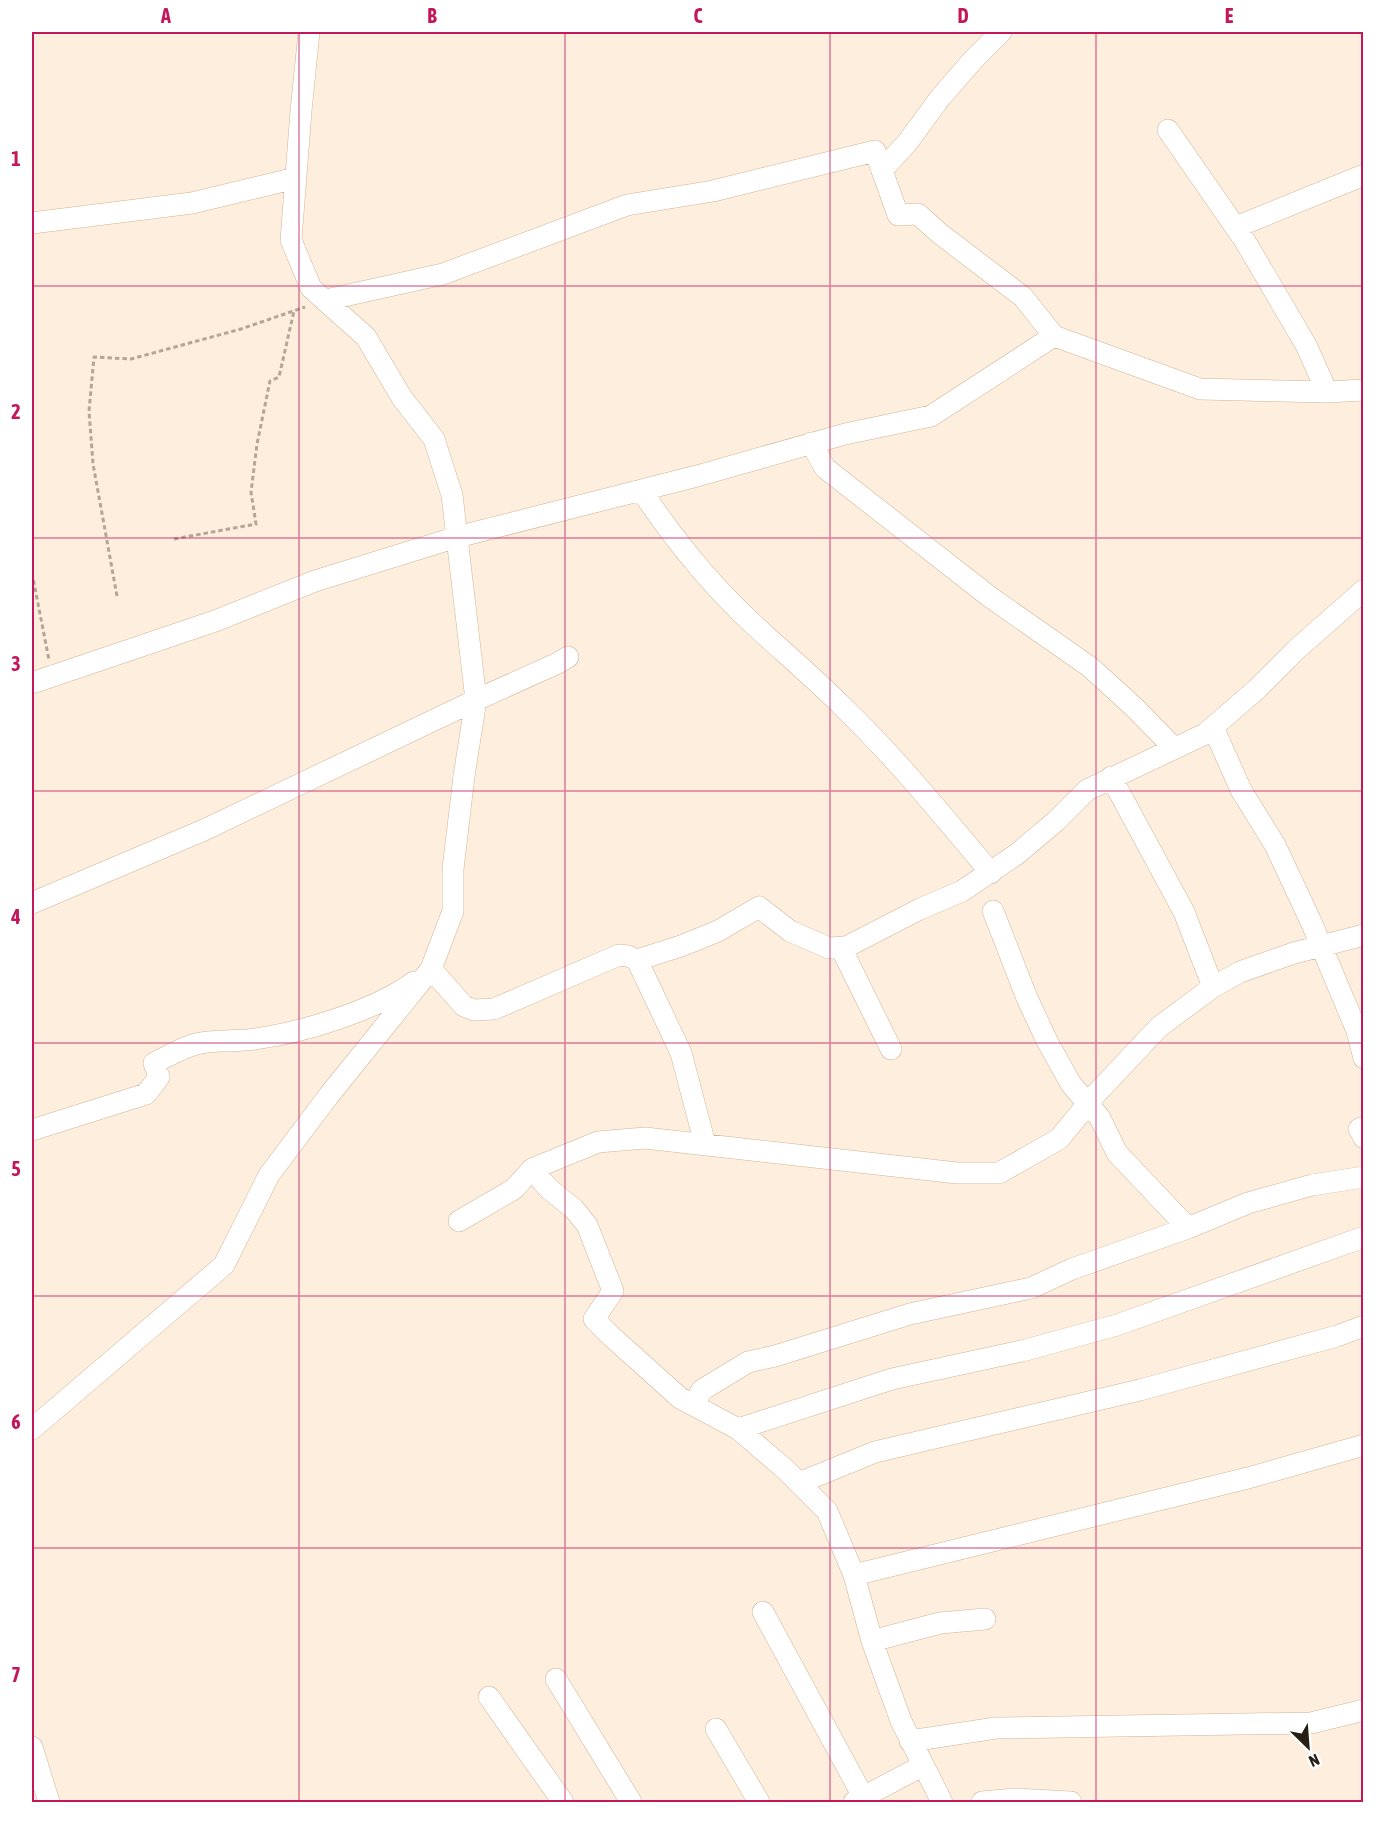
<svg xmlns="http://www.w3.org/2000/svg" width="1395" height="1834" viewBox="0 0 1395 1834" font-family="'Asap Condensed',sans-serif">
<rect width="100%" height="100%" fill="#feeedd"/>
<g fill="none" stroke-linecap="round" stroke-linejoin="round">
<defs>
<path id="minor" d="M1168 130 1245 241 1306 345 1327 392
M882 170 907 143 940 98 973 60 1001 32
M32 223 192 203 296 178
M1236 227 1364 175
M326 300 443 274 627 205 713 191 875 151 898 215 918 214 939 233 1023 297 1054 336 1200 389 1327 392 1364 390
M811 443 825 468 990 597 1090 667 1135 708 1174 748
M641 490C673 538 709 583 752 623 782 651 813 677 842 706 896 758 943 816 991 873
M32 683 215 621 315 581 457 537 697 476 845 434 931 416 1054 336
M1213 727 1241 790 1275 845 1312 924 1357 1031 1364 1058
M1111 777 1184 912 1213 987
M32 903 204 830 476 700 558 663 568 657
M993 911 1027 998 1047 1041 1071 1084 1100 1118 1117 1153 1188 1228
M841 948 891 1049
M637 960 681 946 718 931 759 907 790 931 829 948 846 947 920 909 962 891 1017 854 1056 821 1087 790 1205 734 1257 689 1297 649 1364 590
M431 969 464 1006 474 1010 494 1009 619 955 628 956 637 960 681 1053 705 1144
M1364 1127 1359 1129 1364 1138
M32 1130 146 1094 159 1077 154 1063C167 1057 181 1048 196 1044 214 1039 236 1042 255 1039 304 1032 374 1011 414 982
M532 1169 548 1188 574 1209 587 1225 613 1291 594 1319 611 1336 680 1398 738 1429 786 1470 827 1511 854 1575 872 1641 901 1721 942 1802
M459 1221 514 1189 532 1169 598 1142 645 1138 957 1173H999L1059 1139 1095 1095 1159 1027 1213 987 1240 972 1294 953 1364 935
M693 1405 702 1390 748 1362 775 1356 910 1314 1031 1288 1072 1269 1188 1228 1248 1203 1312 1185 1364 1177
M32 1429 224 1265 269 1175 330 1094 431 969 453 911V869L464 776 476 700 452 495 434 439 402 398 366 337 311 288 291 240 301 111 309 32
M738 1429 892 1379 1022 1351 1117 1325 1364 1237
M799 1483 875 1452 1140 1390 1337 1336 1364 1326
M854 1575 1248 1478 1364 1445
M763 1612 866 1802
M872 1641 940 1623 985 1619
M556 1679 631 1802
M489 1697 563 1802
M716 1729 759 1802
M910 1741 996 1728 1311 1723 1364 1710
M32 1747 49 1802
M854 1802 922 1766
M982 1802 1015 1799 1071 1802"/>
</defs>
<use href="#minor" stroke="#ceb599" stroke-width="22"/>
<path stroke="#b4a697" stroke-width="3" stroke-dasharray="4.5 3" stroke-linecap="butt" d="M174 539 256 524 251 492 257 444 270 381 279 377 294 311
M32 573 49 660
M117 596 93 464 89 411 94 357 131 359 241 329 305 307"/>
<use href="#minor" stroke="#fff" stroke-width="21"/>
</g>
<path fill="none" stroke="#c2185b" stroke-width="1.5" stroke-opacity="0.55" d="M299 32V1802M565 32V1802M830 32V1802M1096 32V1802M32 286H1364M32 538H1364M32 791H1364M32 1043H1364M32 1296H1364M32 1548H1364"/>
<rect width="1395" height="1834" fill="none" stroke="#ffffff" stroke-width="66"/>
<g transform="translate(1308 1747) rotate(155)" stroke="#ffffff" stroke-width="4.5" paint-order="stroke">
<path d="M0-4.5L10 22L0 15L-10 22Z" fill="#281f14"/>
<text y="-9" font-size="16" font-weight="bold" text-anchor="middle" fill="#281f14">N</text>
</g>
<rect x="33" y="33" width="1329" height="1768" fill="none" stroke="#c2185b" stroke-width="2"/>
<g font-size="20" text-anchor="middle" font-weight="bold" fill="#c2185b">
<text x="166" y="23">A</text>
<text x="432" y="23">B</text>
<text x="698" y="23">C</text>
<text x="963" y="23">D</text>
<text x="1229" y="23">E</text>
<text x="16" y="166">1</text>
<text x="16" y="419">2</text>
<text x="16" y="671">3</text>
<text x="16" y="924">4</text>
<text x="16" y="1176">5</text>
<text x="16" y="1429">6</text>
<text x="16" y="1682">7</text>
</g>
</svg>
